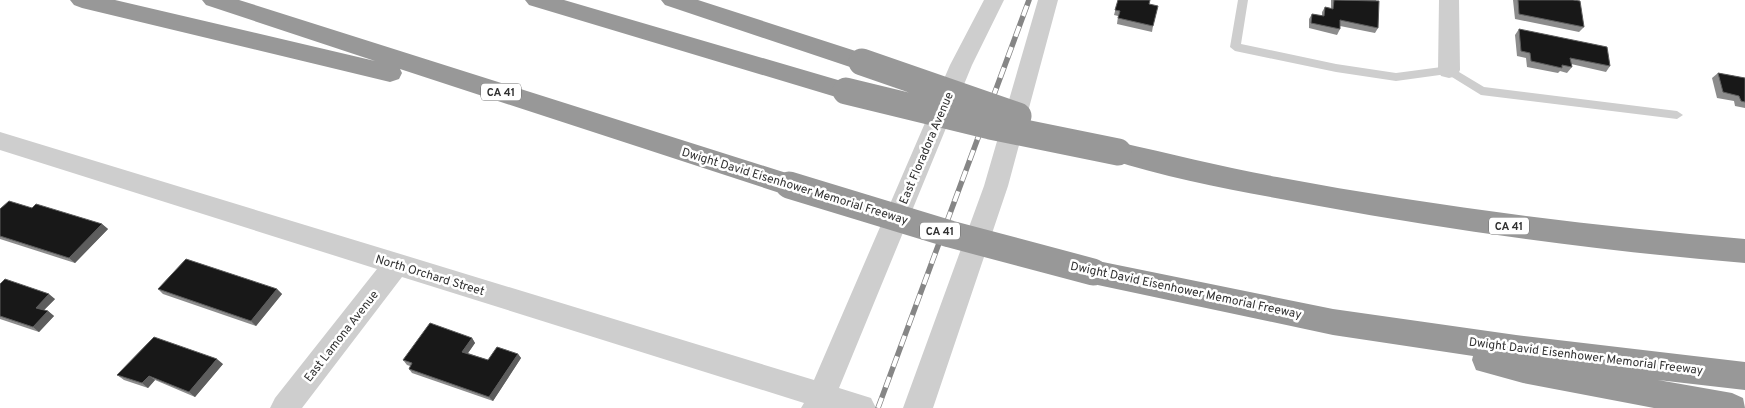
<svg xmlns="http://www.w3.org/2000/svg" width="1745" height="408" viewBox="0 0 1745 408" font-family="Overpass,sans-serif">
<rect width="100%" height="100%" fill="#fff"/>
<g fill="none" stroke-linecap="round" stroke-linejoin="round">
<path fill="#cecece" fill-rule="evenodd" d="M1238 0H1248L1241 44 1336 64 1396 73 1449 66 1484 87 1677 111 1683 115 1677 119 1481 95 1447 74 1396 81 1336 72 1235 51 1230 47Z"/>
<path fill="#cecece" fill-rule="evenodd" d="M984 0H1004L972 65 839 388 871 398 876 408H801L804 403 402 277 302 408H270L275 398 377 269 0 150V132L814 380 950 65Z
M1038 0H1058L1008 186 933 408H903L984 186Z
M1439 0H1459L1460 70 1457 76 1449 78 1441 76 1438 70Z"/>
<path fill="#989898" fill-rule="evenodd" d="M70 0H115L375 61 206 5 202 0H239L799 177 803 185 799 193 789 196 400 69 402 73 399 79 390 82 82 8 74 5Z
M525 0H564L855 85 859 91 855 97 846 100 529 5Z
M661 0H698L871 56 874 62 871 68 862 71 665 5Z
M1118 142C1171 154 1223 167 1277 177 1432 206 1588 226 1745 239V263C1602 251 1460 232 1319 206 1249 193 1176 181 1109 159L1105 152 1109 145Z
M1093 260 1333 309 1516 335 1745 362V390L1658 380 1732 393 1743 398 1745 408H1654L1523 383 1476 370 1472 360 1473 356 1333 335 1093 284 1083 281 1079 272 1083 263Z"/>
<defs>
<path id="rail" d="M878 408 1029 0"/>
</defs>
<use href="#rail" stroke="#868686" stroke-width="5.5"/>
<use href="#rail" stroke="#fff" stroke-width="4" stroke-dasharray="11" stroke-linecap="butt"/>
<path stroke="#989898" stroke-width="27" d="M862 62 1018 116
M846 91 990 126 1118 152
M789 185 950 234 1093 272"/>
</g>
<path fill="#8c8c8c" d="M1118 0 1149 4 1153 26 1152 32 1117 24 1118 16 1114 15Z
M1331 0H1376L1378 28 1375 33 1340 26V29L1337 35 1309 28V19L1312 14 1322 16V12L1325 7 1331 8Z
M1513 0H1573L1584 27 1579 32 1515 19Z
M1519 29 1610 66 1606 72 1571 64 1572 67 1567 73 1560 71 1558 73 1527 67 1526 58 1517 56 1515 35Z
M1718 73 1745 78V108L1735 106 1734 101 1717 98 1712 78Z
M32 208 102 224 108 229 75 263 0 239V209Z
M0 284 55 299 44 310 48 311 54 316 39 332 0 319Z
M158 289H277L282 294 256 326 163 294Z
M472 338 475 343 468 353 488 360 518 354 521 358 493 401 412 373 409 369 410 366 407 365 403 360Z
M223 364 195 397 155 380 148 388 124 380 117 375Z"/>
<path fill="#5d5d5d" d="M102 224 108 229 75 263 69 258Z
M277 289 282 294 256 326 251 321Z
M49 294 55 299 42 312 36 308Z
M48 311 54 316 39 332 33 327Z
M472 338 475 343 466 356 462 352Z
M518 354 521 358 493 401 489 397Z
M217 359 223 364 195 397 189 392Z
M149 376 155 380 148 388 142 383Z"/>
<path fill="#181818" stroke="#5d5d5d" d="M1118 0H1150L1149 4 1158 6 1153 26 1118 18 1120 11 1115 10Z
M1334 0 1379 1 1378 28 1340 20V29L1311 23 1312 14 1324 16 1325 7 1333 9Z
M1518 0H1573L1580 1 1584 27 1519 14Z
M1519 29 1607 47 1610 66 1570 58 1572 67 1562 65V68L1531 61 1530 53 1521 51Z
M1718 73 1745 78V102L1741 101 1739 96 1723 92Z
M9 201 32 208 36 204 102 224 69 258 0 236V209Z
M186 259 277 289 251 321 158 289Z
M5 279 49 294 36 308 48 311 33 327 0 316V284Z
M430 323 472 338 462 352 488 360 497 347 518 354 489 397 409 369 412 363 403 360Z
M154 337 217 359 189 392 149 376 142 383 117 375Z"/>
<g text-anchor="middle" stroke-width="5" stroke-linejoin="round" paint-order="stroke">
<g fill="#fff" stroke="#6f6f6f" stroke-width="1">
<rect x="481" y="83.5" width="40" height="17" rx="4"/>
<rect x="1489" y="217.5" width="40" height="17" rx="4"/>
<rect x="920" y="222.5" width="40" height="17" rx="4"/>
</g>
<g font-size="11" font-weight="bold" fill="#313131">
<text x="501" y="96">CA 41</text>
<text x="1509" y="230">CA 41</text>
<text x="940" y="235">CA 41</text>
</g>
<g font-size="12" fill="#313131" stroke="#fff">
<text transform="translate(926 148) rotate(-67)" y="4">East Floradora Avenue</text>
<text transform="translate(795 186) rotate(17)" y="4">Dwight David Eisenhower Memorial Freeway</text>
<text transform="translate(430 275) rotate(17)" y="4">North Orchard Street</text>
<text transform="translate(1186 290) rotate(12)" y="4">Dwight David Eisenhower Memorial Freeway</text>
<text transform="translate(341 336) rotate(-52)" y="4">East Lamona Avenue</text>
<text transform="translate(1586 356) rotate(7)" y="4">Dwight David Eisenhower Memorial Freeway</text>
</g>
</g>
</svg>
